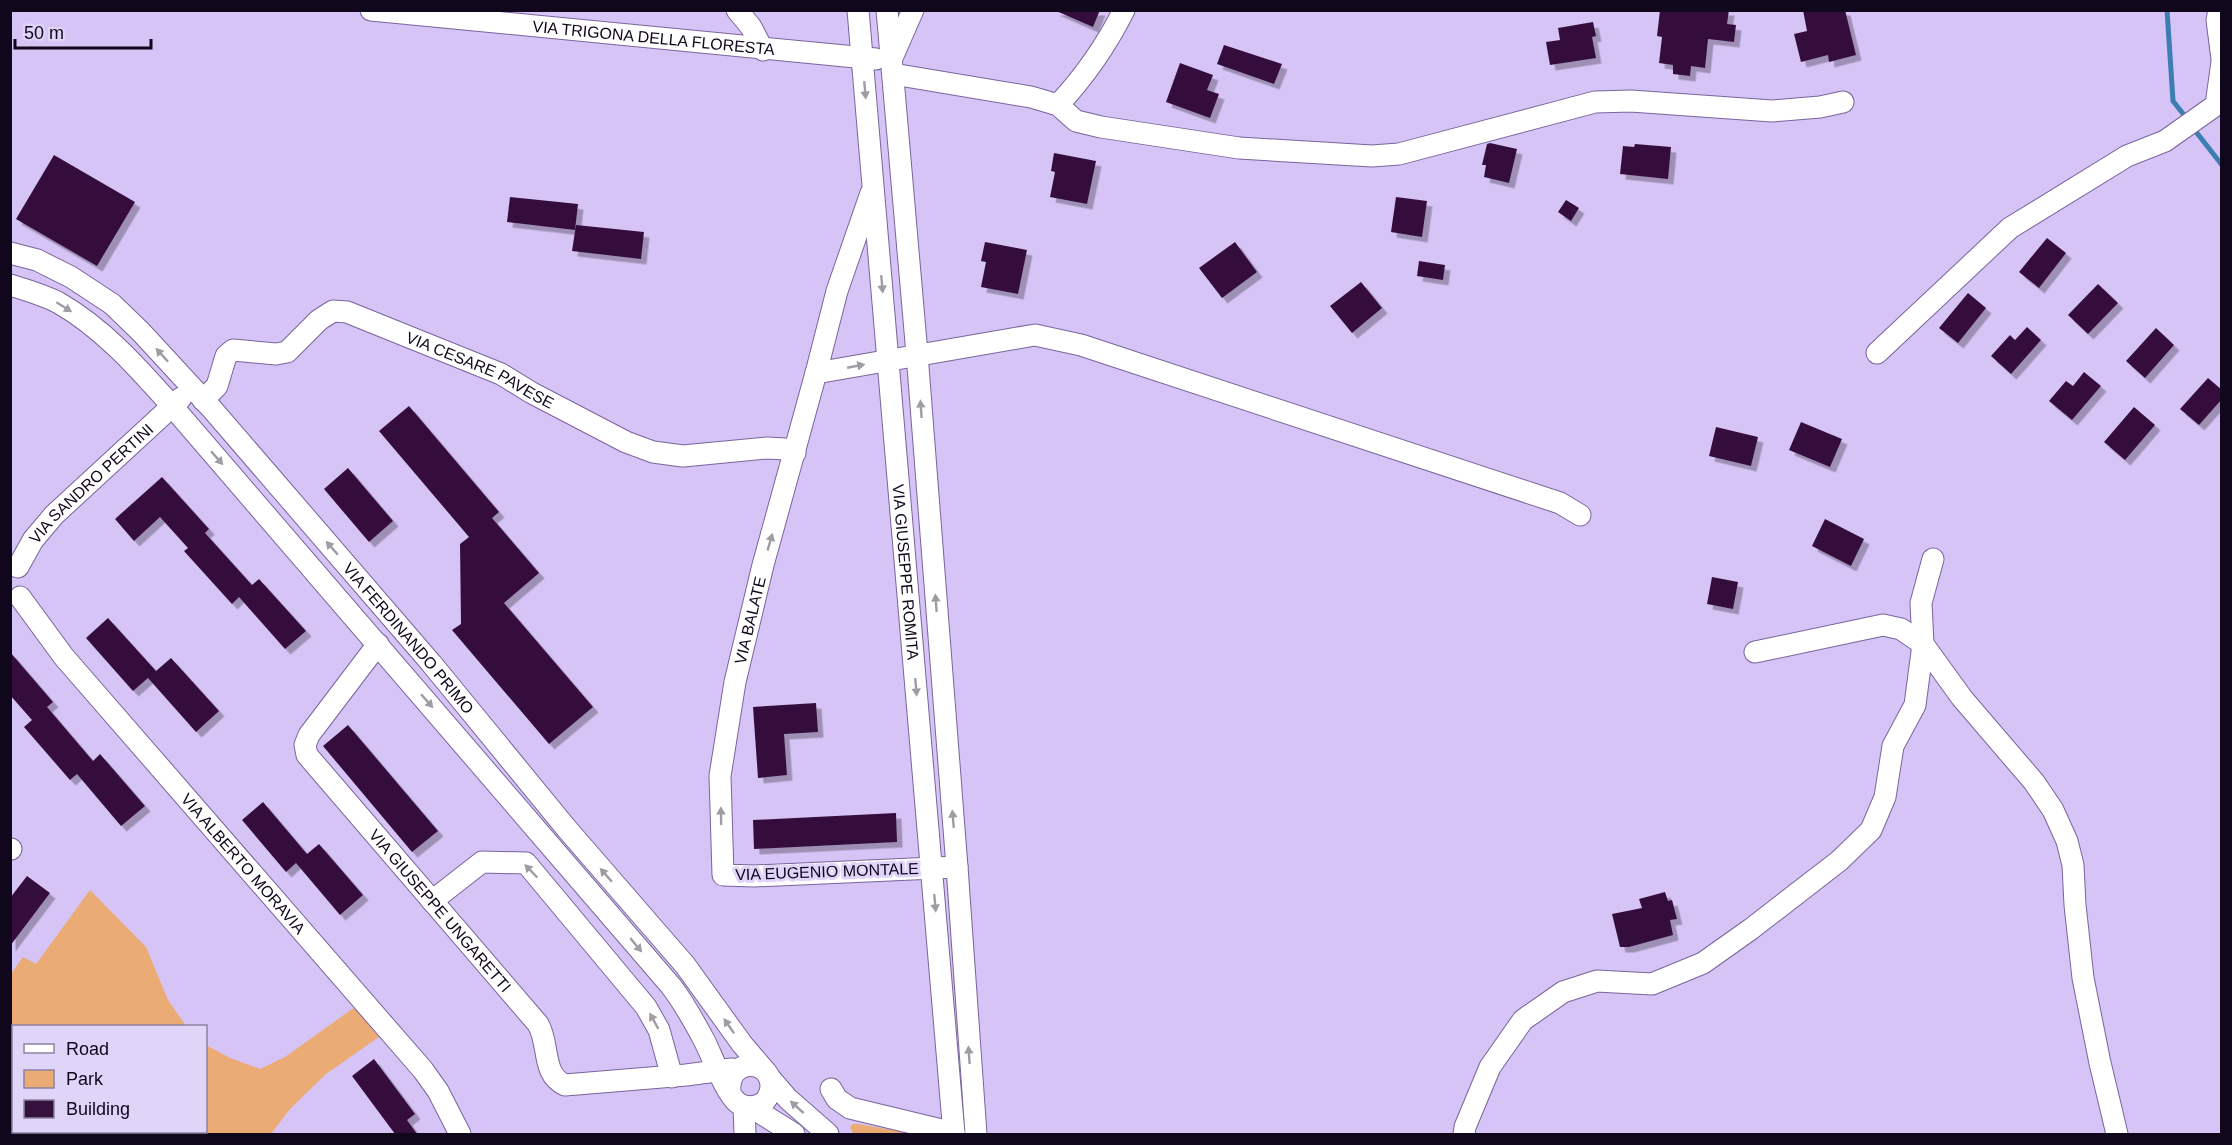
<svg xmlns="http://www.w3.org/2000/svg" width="2232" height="1145" viewBox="0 0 2232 1145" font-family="Arial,sans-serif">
<defs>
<filter id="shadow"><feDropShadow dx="5.5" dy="5.5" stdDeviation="0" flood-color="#0004"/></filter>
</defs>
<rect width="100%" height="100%" fill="#d6c4f6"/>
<path fill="#eaab75" d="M90 890 146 947 168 1000 186 1026H14V1132H206V1045L230 1058 260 1069 285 1057 355 1007 379 1037 326 1074 290 1109 271 1134H11V974L23 957 36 964Z
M853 1124H858L915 1134H853L850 1127Z"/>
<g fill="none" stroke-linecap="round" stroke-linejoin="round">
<path stroke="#3c7eb2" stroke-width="5" d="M2167 10 2173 101 2188 120
M2193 128 2222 165"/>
</g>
<path fill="#36113d" filter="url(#shadow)" d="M1054 10H1100L1093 27Z
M1660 10H1729L1727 24 1736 25 1734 42 1708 39 1705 68 1691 66 1690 76 1673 74V65L1659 63 1662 37 1657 36Z
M1803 10H1845L1856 55 1829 62 1828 55 1801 62 1794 34 1807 31Z
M1593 22 1596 36 1592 37 1596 58 1550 65 1546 42 1560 40 1558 28Z
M1224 45 1282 64 1274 84 1217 64Z
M1180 63 1213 75 1207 90 1219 94 1210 118 1166 102Z
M1490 143 1517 149 1509 183 1484 177 1486 165H1482L1487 144Z
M1635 144 1671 147 1668 179 1620 174 1623 146 1634 147Z
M1054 153 1096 161 1087 204 1050 197 1055 172 1051 171Z
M54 155 135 202 97 266 16 219Z
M510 197 578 204 575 230 507 222Z
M1396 197 1427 201 1422 237 1391 232Z
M1566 200 1579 208 1571 221 1558 212Z
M576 225 644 232 641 259 572 251Z
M2047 238 2066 253 2039 288 2019 272Z
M985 242 1027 250 1018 294 981 287 986 262 981 261Z
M1235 242 1257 272 1222 298 1199 268Z
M1419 261 1445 265 1443 280 1417 276Z
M1361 282 1382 308 1352 333 1330 306Z
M2098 284 2118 303 2088 334 2068 315Z
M1968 293 1986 308 1958 343 1939 328Z
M2027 327 2041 340 2011 374 1991 356 2010 335 2015 340Z
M2156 328 2174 345 2145 378 2126 361Z
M2084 372 2101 386 2072 420 2049 401 2066 381 2073 386Z
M2208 378 2222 390V399L2199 425 2180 409Z
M409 406 499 512 492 518 539 573 504 603 593 707 549 744 452 630 461 624 460 544 469 537 379 431Z
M2134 407 2155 425 2125 460 2104 442Z
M1801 422 1842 439 1830 467 1789 450Z
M1716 427 1758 437 1751 466 1709 456Z
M348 468 393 521 369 542 324 489Z
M162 477 209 529 205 533 252 585 259 579 306 631 285 649 239 597 232 604 184 551 188 548 160 517 134 541 115 519Z
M1825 519 1864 539 1851 566 1812 546Z
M1712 577 1738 582 1733 609 1707 604Z
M108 618 156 671 133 691 86 638Z
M10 652 53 702 47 707 93 761 100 754 145 806 121 826 77 774 70 780 24 727 32 720 10 695Z
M171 658 219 711 196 732 148 678Z
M816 703 818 732 784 734 787 775 758 778 753 707Z
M348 725 438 831 412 852 323 746Z
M263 802 307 854 319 844 363 895 340 915 296 863 286 872 242 820Z
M896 813 897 842 754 849 753 820Z
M27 876 50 893 10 946V898Z
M1665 892 1668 901 1672 900 1677 919 1670 920 1673 935 1629 947H1620L1612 914 1642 908 1639 899Z
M374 1059 415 1114 407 1120 417 1134H395L352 1076Z"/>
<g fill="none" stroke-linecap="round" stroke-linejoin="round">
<defs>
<g id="minor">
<path id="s1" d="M371 10 876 59"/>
<path d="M737 10 751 27 763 50"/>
<path id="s2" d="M858 10 954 1134"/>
<path d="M887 10 917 354 957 867 976 1134"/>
<path d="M2219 10 2217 20 2222 59"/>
<path d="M892 58 913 10"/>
<path d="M893 74 1031 97 1058 105 1076 121 1101 127 1239 148 1372 156 1399 154 1595 102 1631 101 1772 111 1820 107 1843 102"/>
<path d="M1058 105C1085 76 1106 46 1124 10"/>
<path id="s3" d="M10 253 37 260 71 277 112 304 141 332 212 409 431 663 567 829 685 965 742 1044 765 1071"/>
<path d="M10 285C26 290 44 295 59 303 104 329 138 368 172 406L671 986C684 1003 695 1023 705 1042 712 1056 726 1094 738 1103 745 1108 757 1108 764 1102 768 1098 771 1091 771 1085 769 1057 727 1059 730 1091"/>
<path d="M1877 353 2010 228 2127 156 2165 141 2216 105 2222 62"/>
<path d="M816 373 837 291 871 193"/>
<path id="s4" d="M203 400 217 386 226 356 233 350 276 354 287 352 319 320 333 311 347 312 501 374 532 393 626 442 653 452 683 456 767 448 785 449 795 453"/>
<path id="s5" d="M18 567 33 540 54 515 181 398"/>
<path id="s6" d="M20 597 64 657 423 1070 438 1091 460 1134"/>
<path id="s7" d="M378 644 309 735 305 745 307 755 538 1024C550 1044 541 1074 565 1085L686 1075 732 1069"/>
<path d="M1755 652 1883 625 1901 629 1923 644 1962 698 2034 782 2053 810 2067 841 2073 865 2075 905 2083 978 2100 1063 2117 1134"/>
<path d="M10 849H11"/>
<path id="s8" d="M957 867 754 876 723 875 720 776 735 682 763 565 816 373 1035 335 1081 345 1560 503 1580 515"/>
<path d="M432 901 482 862 526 863 646 1007 659 1030 672 1077"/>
<path d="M769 1077 788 1099 828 1134"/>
<path d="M831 1089 837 1099 850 1108 954 1133"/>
<path d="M744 1106 745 1134"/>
<path d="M751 1107 794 1134"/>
<path d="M1464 1134 1465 1127 1490 1067 1523 1020 1563 992 1597 981 1652 984 1703 963 1751 929 1839 861 1871 830 1885 797 1893 746 1915 705 1923 644 1921 603 1933 559"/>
</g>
</defs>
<use href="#minor" stroke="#79649b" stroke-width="23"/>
<use href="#minor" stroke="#fff" stroke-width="21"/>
</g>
<defs><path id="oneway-solid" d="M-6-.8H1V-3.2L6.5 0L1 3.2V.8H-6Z" transform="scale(1.5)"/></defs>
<g fill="#9f9ca4">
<use href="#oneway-solid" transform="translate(865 90) rotate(85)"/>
<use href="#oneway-solid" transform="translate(882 284) rotate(85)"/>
<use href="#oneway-solid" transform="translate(64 307) rotate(32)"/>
<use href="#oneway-solid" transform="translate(162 355) rotate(-132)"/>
<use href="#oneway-solid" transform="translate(856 366) rotate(-11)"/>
<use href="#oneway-solid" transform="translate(921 409) rotate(-94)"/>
<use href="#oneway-solid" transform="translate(217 458) rotate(49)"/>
<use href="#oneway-solid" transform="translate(770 542) rotate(-74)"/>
<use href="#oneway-solid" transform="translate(332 548) rotate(-131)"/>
<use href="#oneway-solid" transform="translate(936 603) rotate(-94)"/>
<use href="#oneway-solid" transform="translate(916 687) rotate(85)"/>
<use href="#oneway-solid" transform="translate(427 701) rotate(49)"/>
<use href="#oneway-solid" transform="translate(721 816) rotate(-91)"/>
<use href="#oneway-solid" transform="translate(953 819) rotate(-95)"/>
<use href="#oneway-solid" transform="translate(531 871) rotate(-134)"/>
<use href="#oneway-solid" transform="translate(606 875) rotate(-131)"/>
<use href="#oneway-solid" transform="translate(935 903) rotate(85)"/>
<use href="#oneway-solid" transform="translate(636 945) rotate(50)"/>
<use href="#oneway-solid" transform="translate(654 1021) rotate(-119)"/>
<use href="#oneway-solid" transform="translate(729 1026) rotate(-125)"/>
<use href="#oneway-solid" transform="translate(969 1055) rotate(-94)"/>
<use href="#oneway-solid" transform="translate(797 1107) rotate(-138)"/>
</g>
<g text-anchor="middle" stroke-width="6" stroke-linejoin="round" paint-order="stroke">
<g font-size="16" fill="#10071c" stroke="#e1d4f9">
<text dy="6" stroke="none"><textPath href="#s1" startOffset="284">VIA TRIGONA DELLA FLORESTA</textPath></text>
<text dy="6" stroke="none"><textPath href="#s4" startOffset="336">VIA CESARE PAVESE</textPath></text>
<text dy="6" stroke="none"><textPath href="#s5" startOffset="112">VIA SANDRO PERTINI</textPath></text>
<text dy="6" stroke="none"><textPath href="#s2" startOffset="564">VIA GIUSEPPE ROMITA</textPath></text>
<text dy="6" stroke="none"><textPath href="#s8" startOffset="492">VIA BALATE</textPath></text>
<text dy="6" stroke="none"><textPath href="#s3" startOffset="562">VIA FERDINANDO PRIMO</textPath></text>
<text dy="6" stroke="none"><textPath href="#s6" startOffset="348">VIA ALBERTO MORAVIA</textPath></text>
<text transform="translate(827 871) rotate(-2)" y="6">VIA EUGENIO MONTALE</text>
<text dy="6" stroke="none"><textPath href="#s7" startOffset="340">VIA GIUSEPPE UNGARETTI</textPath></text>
</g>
</g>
<rect width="2232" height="1145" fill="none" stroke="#10071c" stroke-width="24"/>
<rect x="12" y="1025" width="195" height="108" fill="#e1d4f9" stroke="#8d82a1" stroke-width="1.5"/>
<rect x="24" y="1044" width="30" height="9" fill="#ffffff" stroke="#8d82a1" stroke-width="1.5"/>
<text x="66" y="1055" font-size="18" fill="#10071c">Road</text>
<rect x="24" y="1070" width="30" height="18" fill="#eaab75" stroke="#8d82a1" stroke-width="1.5"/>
<text x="66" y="1085" font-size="18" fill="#10071c">Park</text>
<rect x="24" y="1100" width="30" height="18" fill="#36113d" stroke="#8d82a1" stroke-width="1.5"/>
<text x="66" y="1115" font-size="18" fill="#10071c">Building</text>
<path d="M15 39v9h136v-9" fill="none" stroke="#10071c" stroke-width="3"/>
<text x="24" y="39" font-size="18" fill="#10071c" stroke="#e1d4f9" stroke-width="4.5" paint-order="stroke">50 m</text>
</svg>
